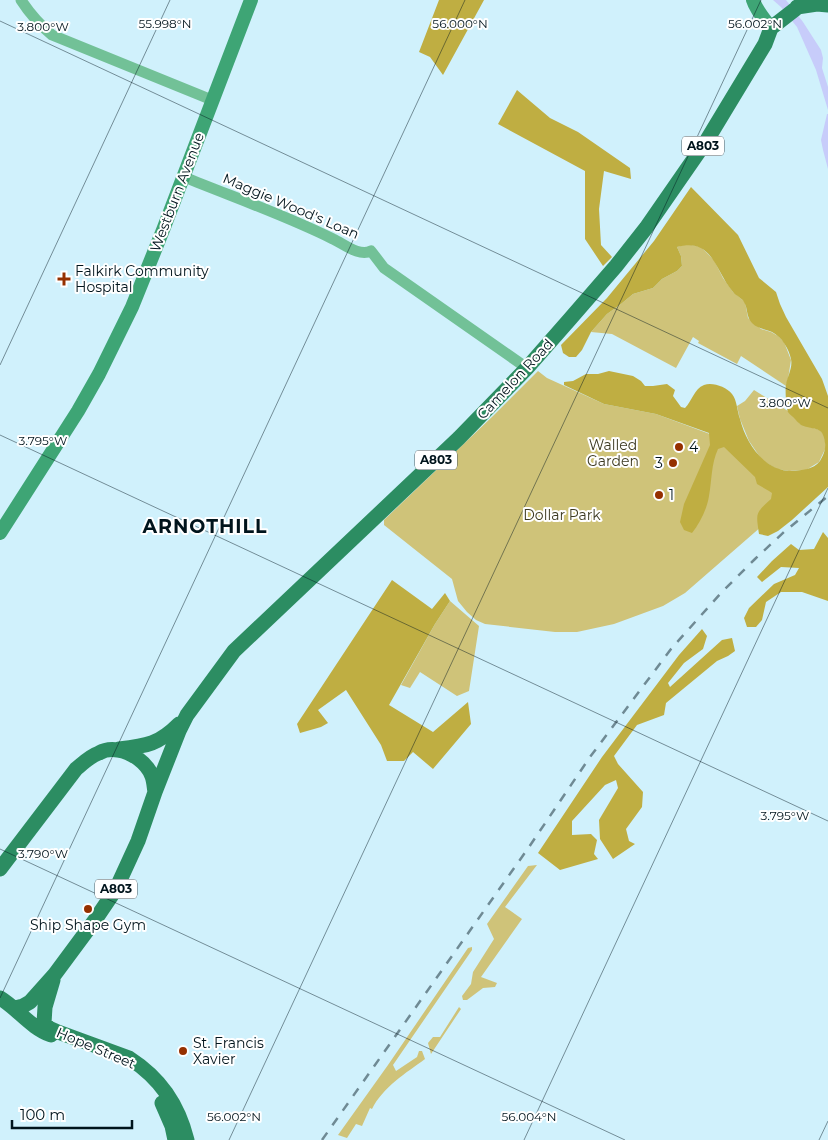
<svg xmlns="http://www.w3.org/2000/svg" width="828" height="1140" viewBox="0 0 828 1140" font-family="Montserrat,sans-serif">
<rect width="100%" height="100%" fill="#d0f1fc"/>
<path fill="#cfc379" d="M687 244 701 247 714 260 723 278 733 292 745 302 748 318 761 329 771 332 778 336 784 342 791 360 788 379 786 386 741 356 737 364 698 343 699 341 693 337 676 368 612 334 591 332 607 314 621 304 633 294 653 288 662 279 677 271 682 266 681 256 677 247Z
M538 371 547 378 604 404 656 414 726 440 792 500 685 593 663 606 614 624 577 632H555L485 624 476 620 467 612 458 601 452 579 384 525V520L493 416Z
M754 390 788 411 800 424 820 430 824 435 826 447 819 462 806 470 789 471 777 469 770 465 762 460 749 441 740 419 737 406 745 401Z
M450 601 479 626 469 691 457 696 420 672 410 688 401 685 435 624Z
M537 865 505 907 522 919 481 977 497 983 495 987 483 988 467 1000H463L462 996 471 984 473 972 494 939 487 924 528 866Z
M472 947V950L393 1065 396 1071 417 1057 419 1051H422L425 1059C406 1073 383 1087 372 1109L370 1108 362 1126 356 1124 347 1138 338 1135 388 1065 468 948Z
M459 1007 461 1009 431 1054 428 1043 433 1037H440Z"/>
<path fill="#bfae42" d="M439 0H484L443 75 430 57 419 52Z
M517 90 550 118 578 132 630 168 631 179 604 171 599 209 601 245 612 257 603 266 585 239V171L498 124Z
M691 187 738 235 759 278 776 292 780 304 786 317 822 379 828 396V487L792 520 778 531 768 536 759 534C756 512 755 514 771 499L772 493 769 491 757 484 755 477 724 447 718 449C711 464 712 480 709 496 707 509 700 523 692 533L684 530 680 522 684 504 710 445 709 433 656 414 604 404 564 385V382L573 381 586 374H598L609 371 633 376 641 381 645 386H653L667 384 675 390 673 396 681 407 685 408C692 401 694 389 704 385 713 382 726 387 732 394 737 400 737 411 740 419 746 443 764 471 792 471 802 470 813 470 820 461 823 456 826 449 825 443 823 425 815 431 801 425 798 423 796 420 793 417 791 415 789 414 788 412 786 408 785 389 786 385 787 377 793 368 791 359 789 349 782 337 772 332 765 329 758 329 752 323 746 317 748 308 744 302 742 298 736 296 733 292 715 271 713 237 677 247L681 256 682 266 677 271 662 279 653 288 633 294 621 304 607 314 591 332 582 350 576 357H569L563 353 561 345 607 298 654 241Z
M823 532 828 538V601L802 592H781L766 602 762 620 756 627H747L744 618 749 608 774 584 795 575 799 568 781 567 762 582 757 577 772 561 791 544 799 550 814 549Z
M392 580 432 609 445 593 450 601 435 624 389 705 433 732 468 702 471 724 433 769 413 752 404 761H387L381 745 346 690 318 710 328 723 321 727 300 733 297 724Z
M702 629 707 636 703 649 684 663 668 683 670 687 722 640 732 638 735 651 728 656 717 661 666 703 664 715 637 725 614 756 618 764 643 792 642 807 626 829 629 841 635 844 613 859 600 839 599 820 618 788 616 780 605 785 572 821V835L591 834 597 840 594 854 598 859 560 870 538 853 602 757 679 655Z"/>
<path fill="#c7ccfa" d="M773 0H786L803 22 821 50 823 58 822 68 828 87V110L816 70 797 27 781 7Z
M827 114H828V169L823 150 821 140Z"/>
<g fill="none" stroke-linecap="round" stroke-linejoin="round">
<path stroke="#72c197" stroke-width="11" d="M21 0C30 14 40 25 52 35L212 100
M184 177C233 197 285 215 333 239 344 244 359 257 371 251L384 268 527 368"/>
<path stroke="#3ea575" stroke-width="14" d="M753 0C756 10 764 19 771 28
M0 533 78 411 99 374 132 307 163 230 251 0"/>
<path stroke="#2c8d62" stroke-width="15" d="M797 7 817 4 828 5
M119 749C147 746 159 744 179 724
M0 869 76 769C83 763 90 756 99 753 104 750 112 749 118 750 132 752 147 763 152 776 154 781 154 787 155 792
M53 980 45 1007 44 1023 49 1028 58 1032 129 1058C160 1078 178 1104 187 1140
M0 998C18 1009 31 1028 51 1035
M15 1008 23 1006 30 1002 55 974 95 920 116 889 138 841 155 792 179 731 187 715 234 651 459 438 527 368 570 319 616 266 646 228 707 140 765 44 771 28 807 0
M162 1103 172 1126 175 1140"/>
<path stroke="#6f8a94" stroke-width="2.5" stroke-dasharray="9 9" stroke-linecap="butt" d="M322 1140 529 847 590 757 671 649 721 593 755 559 784 532 828 496"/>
</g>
<path fill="none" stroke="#00141c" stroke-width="1" stroke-opacity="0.45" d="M0 21 828 408M0 365 170 0M0 435 828 821M0 849 625 1140M0 998 465 0M229 1140 761 0M524 1140 828 488M819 1140 828 1121"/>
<g fill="#953000" stroke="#fff" stroke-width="2">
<path d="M61.5 271.5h5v5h5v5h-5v5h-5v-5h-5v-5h5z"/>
<circle cx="679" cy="447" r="5"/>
<circle cx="673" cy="463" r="5"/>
<circle cx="659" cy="495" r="5"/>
<circle cx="88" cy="909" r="5"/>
<circle cx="183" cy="1051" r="5"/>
</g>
<g text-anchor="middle" stroke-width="4" stroke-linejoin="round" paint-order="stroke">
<g fill="#fff" stroke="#4c5a60" stroke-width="1">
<rect x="682" y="136.5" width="42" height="19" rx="4"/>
<rect x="415" y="450.5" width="42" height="19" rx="4"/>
<rect x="95" y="879.5" width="42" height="19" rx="4"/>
</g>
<g font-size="12" font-weight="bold" fill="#00141c">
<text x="703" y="150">A803</text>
<text x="436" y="464">A803</text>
<text x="116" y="893">A803</text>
</g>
<g font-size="14" fill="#00141c" stroke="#fff">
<text transform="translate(177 192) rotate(-69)" y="5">Westburn Avenue</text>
<text transform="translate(291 206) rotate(23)" y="5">Maggie Wood's Loan</text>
<text transform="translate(515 379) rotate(-47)" y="5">Camelon Road</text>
<text transform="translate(96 1048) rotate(23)" y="5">Hope Street</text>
</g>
<g font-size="14" fill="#00141c" stroke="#fff" text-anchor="start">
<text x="75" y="276">Falkirk Community<tspan x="75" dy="16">Hospital</tspan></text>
<text x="689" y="452">4</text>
<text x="663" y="468" text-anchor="end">3</text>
<text x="669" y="500">1</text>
<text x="88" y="930" text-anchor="middle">Ship Shape Gym</text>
<text x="193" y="1048">St. Francis<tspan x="193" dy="16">Xavier</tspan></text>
</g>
<g font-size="14" fill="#3d3a22" stroke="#fff">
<text x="613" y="450">Walled<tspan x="613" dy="16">Garden</tspan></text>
<text x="562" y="520">Dollar Park</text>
</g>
<g font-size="19" font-weight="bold" letter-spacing="1" fill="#00141c" stroke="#fff">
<text x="205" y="533">ARNOTHILL</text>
</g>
</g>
<g font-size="12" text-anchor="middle" fill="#00141c" stroke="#fff" stroke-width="4" stroke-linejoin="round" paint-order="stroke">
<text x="165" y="28">55.998°N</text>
<text x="460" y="28">56.000°N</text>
<text x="755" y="28">56.002°N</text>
<text x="43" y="31">3.800°W</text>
<text x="785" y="407">3.800°W</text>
<text x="43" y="445">3.795°W</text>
<text x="785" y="820">3.795°W</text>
<text x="43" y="858">3.790°W</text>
<text x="234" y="1121">56.002°N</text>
<text x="529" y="1121">56.004°N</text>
</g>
<path d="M12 1120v8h120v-8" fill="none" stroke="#00141c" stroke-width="2.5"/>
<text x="20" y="1120" font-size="15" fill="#00141c" stroke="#ffffff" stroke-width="4" paint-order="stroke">100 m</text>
</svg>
